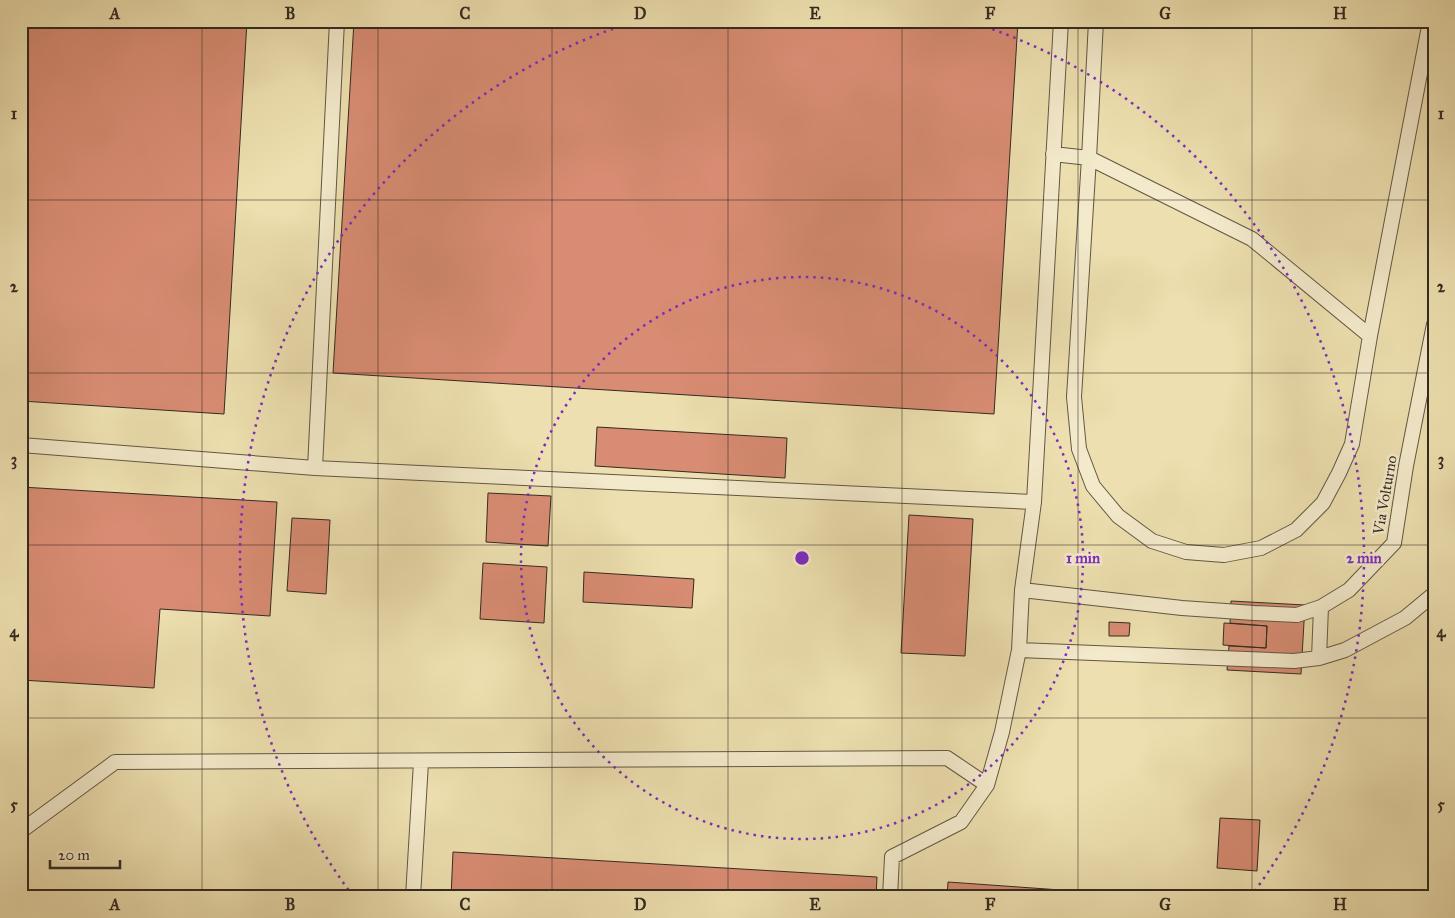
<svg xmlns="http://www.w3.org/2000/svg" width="1455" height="918" viewBox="0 0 1455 918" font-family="'IM FELL Great Primer',serif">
<rect width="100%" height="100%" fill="#eddfaf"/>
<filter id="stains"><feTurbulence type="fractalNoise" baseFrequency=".004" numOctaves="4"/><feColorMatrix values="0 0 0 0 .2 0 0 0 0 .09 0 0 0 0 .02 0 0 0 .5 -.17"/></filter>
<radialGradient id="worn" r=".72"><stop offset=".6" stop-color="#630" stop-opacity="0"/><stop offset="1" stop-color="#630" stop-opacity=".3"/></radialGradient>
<path fill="#d88c73" stroke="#332a21" d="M21 21H247L224 414 21 401Z
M354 21H1018L994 414 333 373Z
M597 427 787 438 785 478 595 466Z
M21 487 277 502 270 616 160 609 154 688 21 680Z
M488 493 551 496 548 546 486 542Z
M909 515 973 519 965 656 901 653Z
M292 518 330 520 326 594 287 591Z
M483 563 547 567 544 623 480 619Z
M584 572 694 579 692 608 583 602Z
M1231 601 1305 605 1301 674 1227 670 1229 646 1266 648 1267 626 1230 623Z
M1109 622 1130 623 1129 636H1109Z
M1224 623 1267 626 1266 648 1223 645Z
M1220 818 1260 820 1257 871 1217 868Z
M453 852 877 877 876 897H451Z
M948 882 1089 892 1088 897H947Z"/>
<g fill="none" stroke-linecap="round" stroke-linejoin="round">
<defs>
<path id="lane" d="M337 21 315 468 1034 502
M1096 21 1089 158 1074 397 1079 449 1093 486 1118 516 1152 541 1186 552 1224 555 1261 548 1296 530 1323 503 1339 473 1352 444 1370 336 1430 21
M1053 154 1089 158 1252 239 1370 336
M1434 324 1406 466 1394 543 1349 590 1321 607 1319 658 1345 650 1405 618 1434 594
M21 445 315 468
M1022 590 1182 608 1254 613 1297 615 1321 607
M1019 650 1294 661 1319 658
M21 831 115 762 947 758 987 785
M413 897 421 762
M890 897 892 857 961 822 987 785 1002 732 1019 650 1022 590 1034 502 1061 21"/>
</defs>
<use href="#lane" stroke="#625744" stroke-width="16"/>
<use href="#lane" stroke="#f3eacb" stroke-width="14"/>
</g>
<path fill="none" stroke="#332a21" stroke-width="1" stroke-opacity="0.55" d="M202 21V897M378 21V897M552 21V897M728 21V897M902 21V897M1078 21V897M1252 21V897M21 200H1434M21 373H1434M21 545H1434M21 718H1434"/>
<g fill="none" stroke="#7b2cbf" stroke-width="2.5" stroke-dasharray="2.5 5">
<circle cx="802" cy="558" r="281"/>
<path d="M353 896A562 562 0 0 1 633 22M971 22A562 562 0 0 1 1251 896"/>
</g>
<g text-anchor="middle" stroke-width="5" stroke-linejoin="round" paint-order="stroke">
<g font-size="15" fill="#332a21" stroke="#f3eacb">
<text transform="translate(1385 495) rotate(-80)" y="5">Via Volturno</text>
</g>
</g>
<circle cx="802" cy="558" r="8" fill="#7b2cbf" stroke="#f3eacb" stroke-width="2.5"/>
<g font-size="15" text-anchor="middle" font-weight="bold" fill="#7b2cbf" stroke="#f3eacb" stroke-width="5" stroke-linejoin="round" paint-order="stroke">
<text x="1083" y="563">1 min</text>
<text x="1364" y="563">2 min</text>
</g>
<rect width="1455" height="918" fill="none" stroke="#eddfaf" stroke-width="55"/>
<path d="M50 860v8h70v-8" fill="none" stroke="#332a21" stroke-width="2.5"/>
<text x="58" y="860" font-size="15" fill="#332a21" stroke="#f3eacb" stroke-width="4" paint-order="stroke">20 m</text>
<rect x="28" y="28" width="1400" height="862" fill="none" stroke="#332a21" stroke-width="2"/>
<g font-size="16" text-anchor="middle" font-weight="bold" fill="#332a21">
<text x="115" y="19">A</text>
<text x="290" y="19">B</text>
<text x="465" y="19">C</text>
<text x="640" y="19">D</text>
<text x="815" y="19">E</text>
<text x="990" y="19">F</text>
<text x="1165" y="19">G</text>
<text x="1340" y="19">H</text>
<text x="14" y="119">1</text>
<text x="1441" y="119">1</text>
<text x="14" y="292">2</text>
<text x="1441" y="292">2</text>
<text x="14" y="465">3</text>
<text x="1441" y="465">3</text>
<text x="14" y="637">4</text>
<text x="1441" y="637">4</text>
<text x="14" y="810">5</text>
<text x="1441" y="810">5</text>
<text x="115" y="910">A</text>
<text x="290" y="910">B</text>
<text x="465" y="910">C</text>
<text x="640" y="910">D</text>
<text x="815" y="910">E</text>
<text x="990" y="910">F</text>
<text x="1165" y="910">G</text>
<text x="1340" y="910">H</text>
</g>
<rect width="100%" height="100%" filter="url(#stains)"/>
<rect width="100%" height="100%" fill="url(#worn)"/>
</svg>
